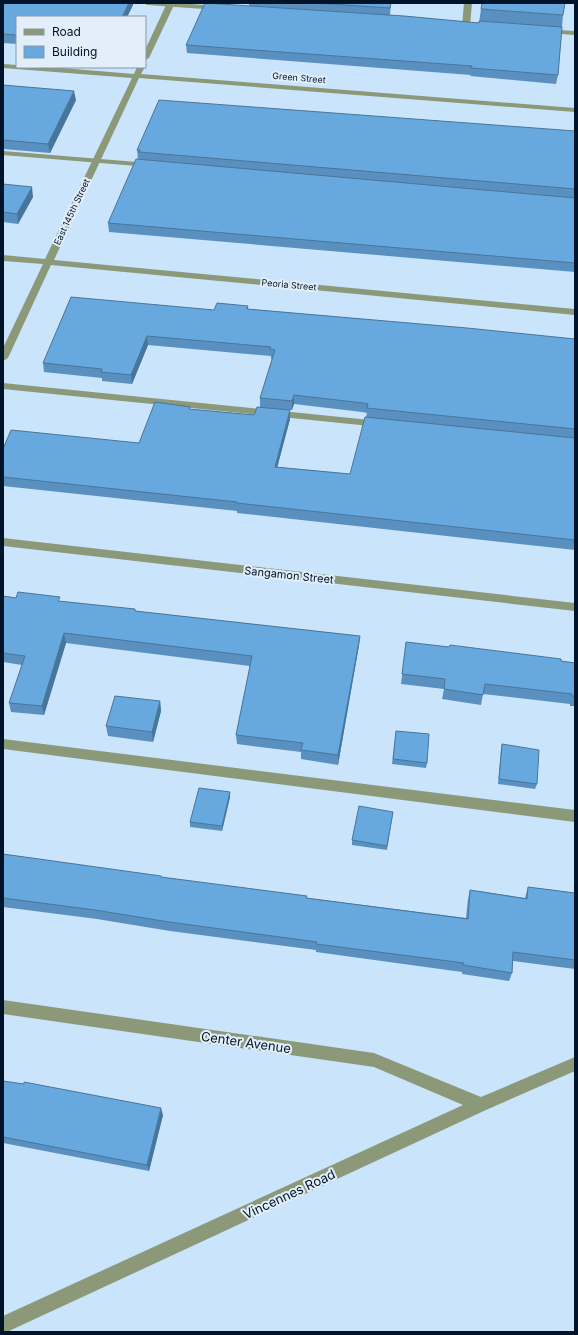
<svg xmlns="http://www.w3.org/2000/svg" width="578" height="1335" viewBox="0 0 578 1335" font-family="Inter,sans-serif">
<rect width="100%" height="100%" fill="#cae4fc"/>
<g fill="none" stroke-linecap="round" stroke-linejoin="round">
<path fill="#8c9979" fill-rule="evenodd" d="M143 3H177L218 6 222 8 218 10 147 5Z
M464 3H472L470 26 466 28 462 26Z
M543 29 575 31V35L546 33 542 31Z
M3 151 149 163 153 165 149 167 3 155Z
M3 383 380 421 385 424 380 427 3 389Z
M3 739 575 810V822L3 749Z"/>
<path fill="#8c9979" fill-rule="evenodd" d="M167 3H175L149 58 145 60V50Z
M3 64 17 65V67H50L134 74 137 67H145L141 74 575 108V112L139 78 54 260 575 309V315L51 265 8 358 3 361V348L43 264 3 261V255L45 259 132 78 3 68Z
M3 538 575 603V611L3 546Z
M3 1000 374 1053 481 1097 575 1057V1071L486 1110 9 1331 3 1332V1316L463 1105 374 1067 3 1014Z"/>
</g>
<path fill="#5990bf" fill-rule="evenodd" d="M3 3 133 5 127 17H17V44L3 43Z
M249 3H391L390 15 479 23 481 9 563 15 558 75 556 84 470 76 471 75 187 53 186 45 249 6Z
M3 85 76 100 50 153 3 149Z
M575 131V272L109 232 108 223 140 160V159H138L137 150Z
M3 184 33 197 18 224 3 222Z
M248 306V309L575 339V550L237 513V511L3 486V449L139 443 190 407V409L254 415 260 407V398L272 359H271V356L148 345 132 384 102 381V378L44 372 43 363 214 310ZM294 404 362 412 367 413 366 417 350 474 277 467 290 419V410H292Z
M3 596 16 598 60 601 135 611 360 636 359 645 338 765 301 759V752L237 744 236 735 250 666 66 643 44 715 11 712 9 703 22 665 3 662Z
M406 642 575 663V706H570V704L483 694 481 705 442 699 444 689 401 684Z
M160 701 161 711 153 742 108 736 106 726Z
M396 731 427 763 426 768 392 764Z
M502 744 537 784 535 789 498 784 501 750Z
M230 792V797L222 831 190 827V822Z
M393 812 387 850 352 845V840Z
M3 854 162 877 307 898 466 918 468 899 470 890 525 898 528 887 575 893V969L513 961 512 973 509 981 462 974V972L316 952V950L170 931 97 919 3 907Z
M3 1081 163 1115 149 1171 3 1143Z"/>
<path fill="#48769b" d="M129 3H133V5L127 17H122Z
M74 91 76 100 50 153 48 144Z
M32 187 33 197 18 224 17 214Z
M147 336 148 345 132 384 131 375Z
M294 395V404L292 410V401Z
M290 410V419L275 476V467Z
M64 633 66 643 44 715 42 706Z
M360 636 359 645 338 765V755Z
M160 701 161 711 153 742 152 732Z
M230 792V797L222 831V826Z
M161 1108 163 1115 149 1171 147 1165Z"/>
<path fill="#67a8de" stroke="#48769b" d="M3 3H129L122 17H17V35L3 34Z
M205 3 404 16 479 23V21L562 27 558 75 471 68 472 66 186 45Z
M316 3H391L390 8Z
M482 3H565L563 15 481 9Z
M3 85 74 91 48 144 3 140Z
M159 100 575 131V189L139 152 140 150H137Z
M136 159 575 198V263L108 223Z
M3 184 32 187 17 214 3 212Z
M71 297 214 310 217 303 248 306 247 309 467 328 575 339V429L367 408 368 404 363 403 294 395 292 401 260 398 275 350 270 349 271 347 147 336 131 375 101 372 102 369 43 363Z
M155 402 190 407 189 409 254 415 257 407 290 410 275 467 350 474 365 417 575 438V540L237 503V502L3 477V449L11 430 139 443Z
M18 592 60 597 58 601 135 609V611L360 636 338 755 301 750 303 743 236 735 252 656 64 633 42 706 9 703 25 656 3 653V596L16 598Z
M406 642 449 647 450 645 561 659V661L575 663V696H572V694L485 684 483 695 444 689 445 679 402 674Z
M115 696 160 701 152 732 106 726Z
M396 731 429 734 427 763 393 759Z
M502 744 539 750 537 784 499 779Z
M199 788 230 792 222 826 190 822Z
M359 806 393 812 387 846 352 840Z
M3 854 161 876V877L307 896 306 898 468 919 470 890 527 899 528 887 575 893V960L513 952 512 973 463 965 464 963 316 944 317 942 169 922 95 910 3 898Z
M3 1081 24 1084V1082L161 1108 147 1165 3 1137Z"/>
<g text-anchor="middle" stroke-width="4" stroke-linejoin="round" paint-order="stroke">
<g font-size="9" fill="#001429" stroke="#e2effb">
<text transform="translate(299 78) rotate(5)" y="3">Green Street</text>
<text transform="translate(72 212) rotate(-65)" y="3">East 145th Street</text>
<text transform="translate(289 285) rotate(5)" y="3">Peoria Street</text>
</g>
<g font-size="11" fill="#001429" stroke="#e2effb">
<text transform="translate(289 575) rotate(6)" y="4">Sangamon Street</text>
</g>
<g font-size="13" fill="#001429" stroke="#e2effb">
<text transform="translate(246 1042) rotate(8)" y="5">Center Avenue</text>
<text transform="translate(289 1194) rotate(-25)" y="5">Vincennes Road</text>
</g>
</g>
<rect width="578" height="1335" fill="none" stroke="#001429" stroke-width="8"/>
<rect x="16" y="16" width="130" height="52" fill="#e2effb" stroke="#8897a7"/>
<rect x="24" y="29" width="20" height="6" fill="#8c9979" stroke="#8897a7"/>
<text x="52" y="36" font-size="12" fill="#001429">Road</text>
<rect x="24" y="46" width="20" height="12" fill="#67a8de" stroke="#8897a7"/>
<text x="52" y="56" font-size="12" fill="#001429">Building</text>
</svg>
